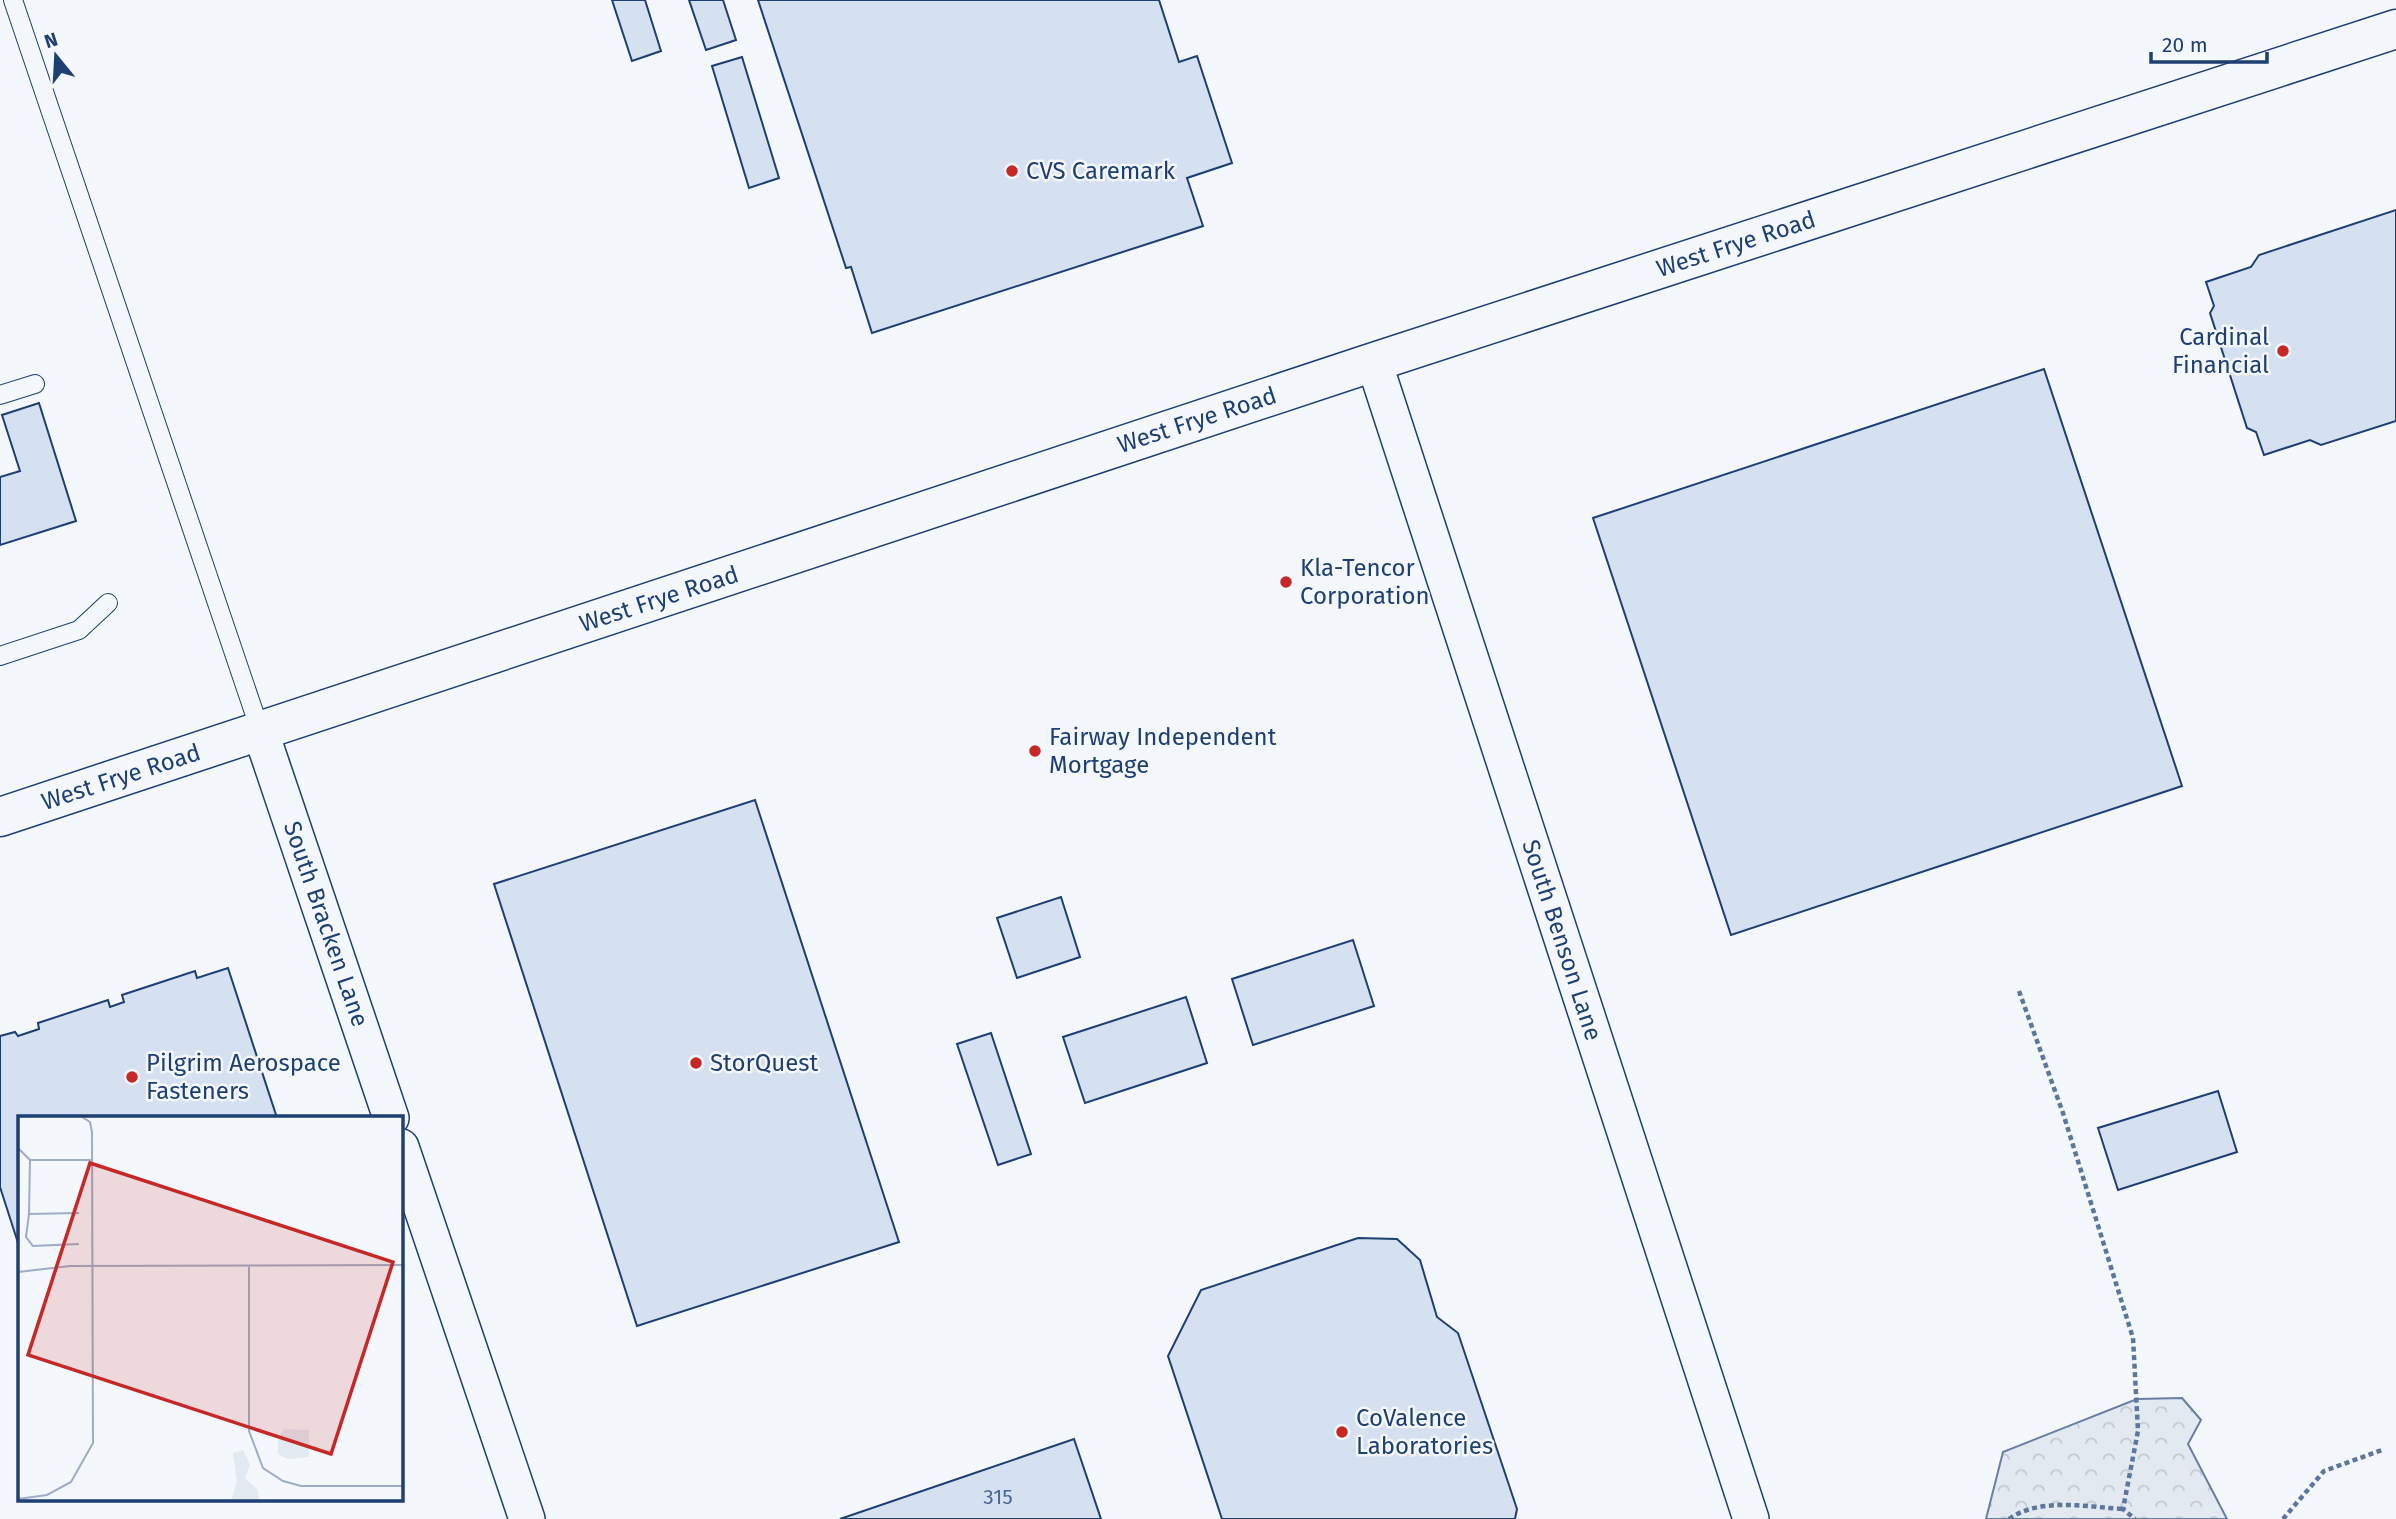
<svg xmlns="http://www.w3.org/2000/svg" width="2396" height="1519" viewBox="0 0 2396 1519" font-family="'Fira Sans',sans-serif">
<defs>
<pattern id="forest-crowns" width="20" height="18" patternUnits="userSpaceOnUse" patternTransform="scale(1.75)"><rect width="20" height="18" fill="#e3e9f0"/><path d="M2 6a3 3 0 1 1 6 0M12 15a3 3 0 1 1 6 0" fill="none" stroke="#c2c9d1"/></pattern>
</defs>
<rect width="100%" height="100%" fill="#f4f7fb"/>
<path fill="url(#forest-crowns)" stroke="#687fa3" stroke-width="2" d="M2182 1398 2201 1420 2188 1444 2227 1519H1986L2003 1452 2137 1399Z"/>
<path fill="#d5e0f0" stroke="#1d3f73" stroke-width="2" d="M612 0H645L661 51 632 61Z
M689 0H723L736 40 706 50Z
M758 0H1159L1179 62 1197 56 1232 163 1187 178 1203 226 872 333 851 267 846 268Z
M742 57 779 178 749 188 712 66Z
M2396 210V421L2321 445 2310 440 2264 455 2256 432 2247 428 2210 313 2214 306 2206 282 2251 267 2259 255Z
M2044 369 2182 786 1731 935 1593 518Z
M39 403 76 521 0 545V477L20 471 2 415Z
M755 800 899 1242 637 1326 494 884Z
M1061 897 1080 957 1017 978 997 918Z
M1353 940 1374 1006 1253 1045 1232 979Z
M228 968 277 1118H19V1246L0 1187V1036L15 1032 18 1036 39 1029 38 1023 108 1000 110 1007 124 1002 122 995 195 971 197 978Z
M1186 997 1207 1063 1085 1103 1063 1037Z
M991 1033 1031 1154 998 1165 957 1044Z
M2218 1091 2237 1152 2118 1190 2098 1128Z
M1358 1238 1397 1239 1420 1260 1437 1317 1458 1333 1517 1509 1515 1519H1222L1168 1356 1201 1290Z
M1074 1439 1101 1519H840L966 1476Z"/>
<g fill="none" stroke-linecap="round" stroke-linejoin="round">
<defs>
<path id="lane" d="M13 0 260 730
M0 395 35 384
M0 656 79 630 108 603"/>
<path id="street" d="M1374 362 1751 1519
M260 730 391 1118
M401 1147 527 1519"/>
<path id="secondary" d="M0 817 1374 362 2396 29"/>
</defs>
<use href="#lane" stroke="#1d3f73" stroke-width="20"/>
<use href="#street" stroke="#1d3f73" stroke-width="38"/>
<use href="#secondary" stroke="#1d3f73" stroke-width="41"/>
<path stroke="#5e769c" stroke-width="4.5" stroke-dasharray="5 3.5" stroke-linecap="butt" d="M2019 991 2063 1113 2133 1338 2138 1431 2123 1509 2135 1519
M2009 1519C2040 1497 2087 1507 2123 1509
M2283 1519 2324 1471 2382 1450"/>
<use href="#lane" stroke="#f4f7fb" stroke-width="18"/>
<use href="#street" stroke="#f4f7fb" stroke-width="35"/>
<use href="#secondary" stroke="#f4f7fb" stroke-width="38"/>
</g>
<g fill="#c62828" stroke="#f4f7fb" stroke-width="2.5">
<circle cx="1012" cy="171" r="7"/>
<circle cx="2283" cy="351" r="7"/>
<circle cx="1286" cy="582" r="7"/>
<circle cx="1035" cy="751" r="7"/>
<circle cx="696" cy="1063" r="7"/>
<circle cx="132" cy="1077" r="7"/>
<circle cx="1342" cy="1432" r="7"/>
</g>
<g text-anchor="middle" stroke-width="5" stroke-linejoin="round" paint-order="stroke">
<g font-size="21" fill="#4b6792">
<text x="998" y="1504">315</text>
</g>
<g font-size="24" fill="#1d3f73" stroke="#f4f7fb" text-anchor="start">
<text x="1026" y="179">CVS Caremark</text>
<text x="2269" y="345" text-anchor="end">Cardinal<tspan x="2269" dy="28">Financial</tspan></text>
<text x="1300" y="576">Kla-Tencor<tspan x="1300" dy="28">Corporation</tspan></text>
<text x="1049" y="745">Fairway Independent<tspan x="1049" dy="28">Mortgage</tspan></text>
<text x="146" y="1071">Pilgrim Aerospace<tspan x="146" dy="28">Fasteners</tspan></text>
<text x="710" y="1071">StorQuest</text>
<text x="1356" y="1426">CoValence<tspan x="1356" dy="28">Laboratories</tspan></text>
</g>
<g font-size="24" fill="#1d3f73" stroke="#f4f7fb">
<text transform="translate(1736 244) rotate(-18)" y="8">West Frye Road</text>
<text transform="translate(1197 420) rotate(-18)" y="8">West Frye Road</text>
<text transform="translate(659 599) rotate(-18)" y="8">West Frye Road</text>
<text transform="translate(121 777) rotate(-18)" y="8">West Frye Road</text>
<text transform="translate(326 924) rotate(71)" y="8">South Bracken Lane</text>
<text transform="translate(1562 940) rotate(72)" y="8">South Benson Lane</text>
</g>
</g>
<g transform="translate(18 1116)">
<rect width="385" height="385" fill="#f4f7fb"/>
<path d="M266 313 291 314V341L269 343 260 338V323ZM225 334 232 348 227 362 240 374 241 384H213L219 366 215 337Z" fill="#e3e9f0"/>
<path fill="none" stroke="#9eadc5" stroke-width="2" d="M0 32 12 44H74M12 44 11 98 61 97M11 98 8 121 15 130 61 128M231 149V315L245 352 265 365 283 370H385M0 156 52 150 385 149M0 383 29 379 53 366 75 327 74 16 72 6 64 1"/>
<path fill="#c62828" fill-opacity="0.15" stroke="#c62828" stroke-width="3.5" d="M72 47 375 146 313 338 10 239Z"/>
<rect width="385" height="385" fill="none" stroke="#1d3f73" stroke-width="3.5"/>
</g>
<g transform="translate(56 56) rotate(342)" stroke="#f4f7fb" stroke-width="5" paint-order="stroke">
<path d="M0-5L12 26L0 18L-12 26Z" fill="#1d3f73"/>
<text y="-10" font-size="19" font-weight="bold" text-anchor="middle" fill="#1d3f73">N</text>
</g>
<path d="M2151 52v10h116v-10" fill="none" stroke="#1d3f73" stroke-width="3.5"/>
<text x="2162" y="52" font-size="21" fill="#1d3f73" stroke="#f4f7fb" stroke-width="5" paint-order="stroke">20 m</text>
</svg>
